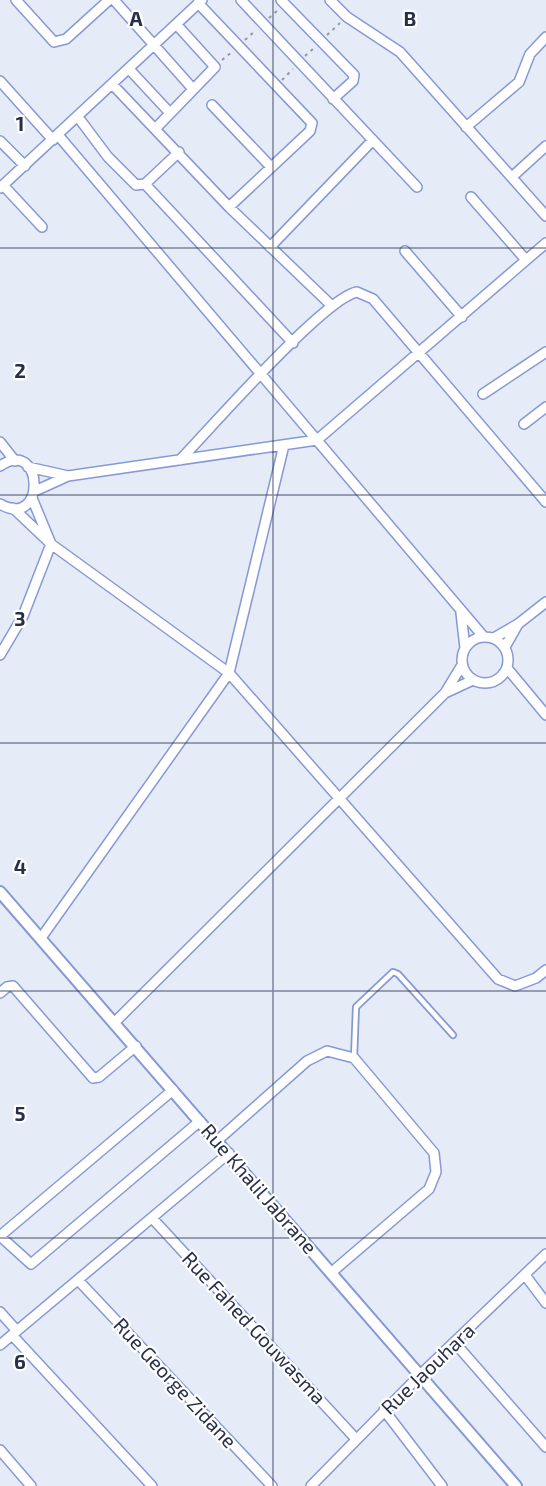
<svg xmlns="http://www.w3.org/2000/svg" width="546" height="1486" viewBox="0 0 546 1486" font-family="'Exo 2',sans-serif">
<rect width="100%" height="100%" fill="#e6ebf8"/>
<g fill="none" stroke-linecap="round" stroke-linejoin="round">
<defs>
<path id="service" d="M354 1058 356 1007 393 972 398 974 453 1035"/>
<path id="minor" d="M16 0 54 42 66 39 109 0
M114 0 193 89
M241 0 417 187
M281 0 354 75 353 81 333 99
M330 0 347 17 400 52 546 216
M198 3 312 123 310 131 229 207
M129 69 170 113
M0 81 53 140
M112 84 229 207 332 306
M212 105 271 167
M78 117 108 157 136 185 145 184 179 152
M466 127 519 82 530 54 546 37
M156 128 215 67 176 24
M58 135 483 636
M0 141 25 166
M513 176 546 146
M145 184 293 343
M3 185 42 227
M0 188 202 0
M471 197 526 260
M270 247 373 140
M405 251 462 317
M483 394 546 352
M524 424 546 407
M0 442 15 461
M180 460C210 429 324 298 357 292L373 299 546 502
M0 466C44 436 47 531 0 504
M28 467 68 476
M35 491 68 476 317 440 546 243
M13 508 51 544 229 673 498 979 515 986 536 978 546 970
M461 613 465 648
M462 660a23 23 0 1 1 46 0a23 23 0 1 1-46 0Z
M494 638 518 624 546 602
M505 647 518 624
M0 655 23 616 51 544 32 498
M507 668 546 715
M445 693 473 680
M41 938 229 673 284 445
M0 993 7 987 13 986 93 1078 99 1077 136 1046
M115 1022 445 693 462 665
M218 1140 307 1061 327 1051 354 1058 434 1153 436 1172 429 1189 332 1272
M152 1218 356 1439
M0 1236 31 1264 200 1121
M0 1236 173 1090
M525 1275 546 1303
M78 1280 272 1486
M0 1312 17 1331
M12 1335 152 1486
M455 1343 546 1447
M0 1345 229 1153
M384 1410 442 1486
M0 1450 31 1486
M311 1486 421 1374 546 1254"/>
<path id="tertiary" d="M0 892 516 1486"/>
</defs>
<use href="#service" stroke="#8699d5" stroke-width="8"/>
<use href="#minor" stroke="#8699d5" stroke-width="12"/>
<use href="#tertiary" stroke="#8699d5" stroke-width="14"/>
<path stroke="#9298aa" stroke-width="2" stroke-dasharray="3 4.5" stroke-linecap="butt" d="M269 18 278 10
M327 35 340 23
M245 40 256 30
M305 56 314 48
M222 60 232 52
M282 80 293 69"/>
<use href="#service" stroke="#fff" stroke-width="4.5"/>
<use href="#minor" stroke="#fff" stroke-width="9"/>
<use href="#tertiary" stroke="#fff" stroke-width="10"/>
</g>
<path fill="none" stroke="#283048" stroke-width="1.5" stroke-opacity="0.55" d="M273 0V1486M0 248H546M0 495H546M0 743H546M0 991H546M0 1238H546"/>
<g text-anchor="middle" stroke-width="4.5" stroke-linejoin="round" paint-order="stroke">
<g font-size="20" fill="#283048" stroke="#fff">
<text transform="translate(259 1189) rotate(49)" y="7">Rue Khalil Jabrane</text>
<text transform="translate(254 1328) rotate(47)" y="7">Rue Fahed Gouwasma</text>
<text transform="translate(428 1369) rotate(-44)" y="7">Rue Jaouhara</text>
<text transform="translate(175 1383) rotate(47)" y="7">Rue George Zidane</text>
</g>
</g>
<g font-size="20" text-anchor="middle" font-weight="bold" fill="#283048" stroke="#fff" stroke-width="4.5" stroke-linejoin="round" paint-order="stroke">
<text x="136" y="26">A</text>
<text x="410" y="26">B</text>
<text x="20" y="131">1</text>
<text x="20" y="378">2</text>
<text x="20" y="626">3</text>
<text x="20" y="874">4</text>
<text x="20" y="1121">5</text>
<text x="20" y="1369">6</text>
</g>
</svg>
